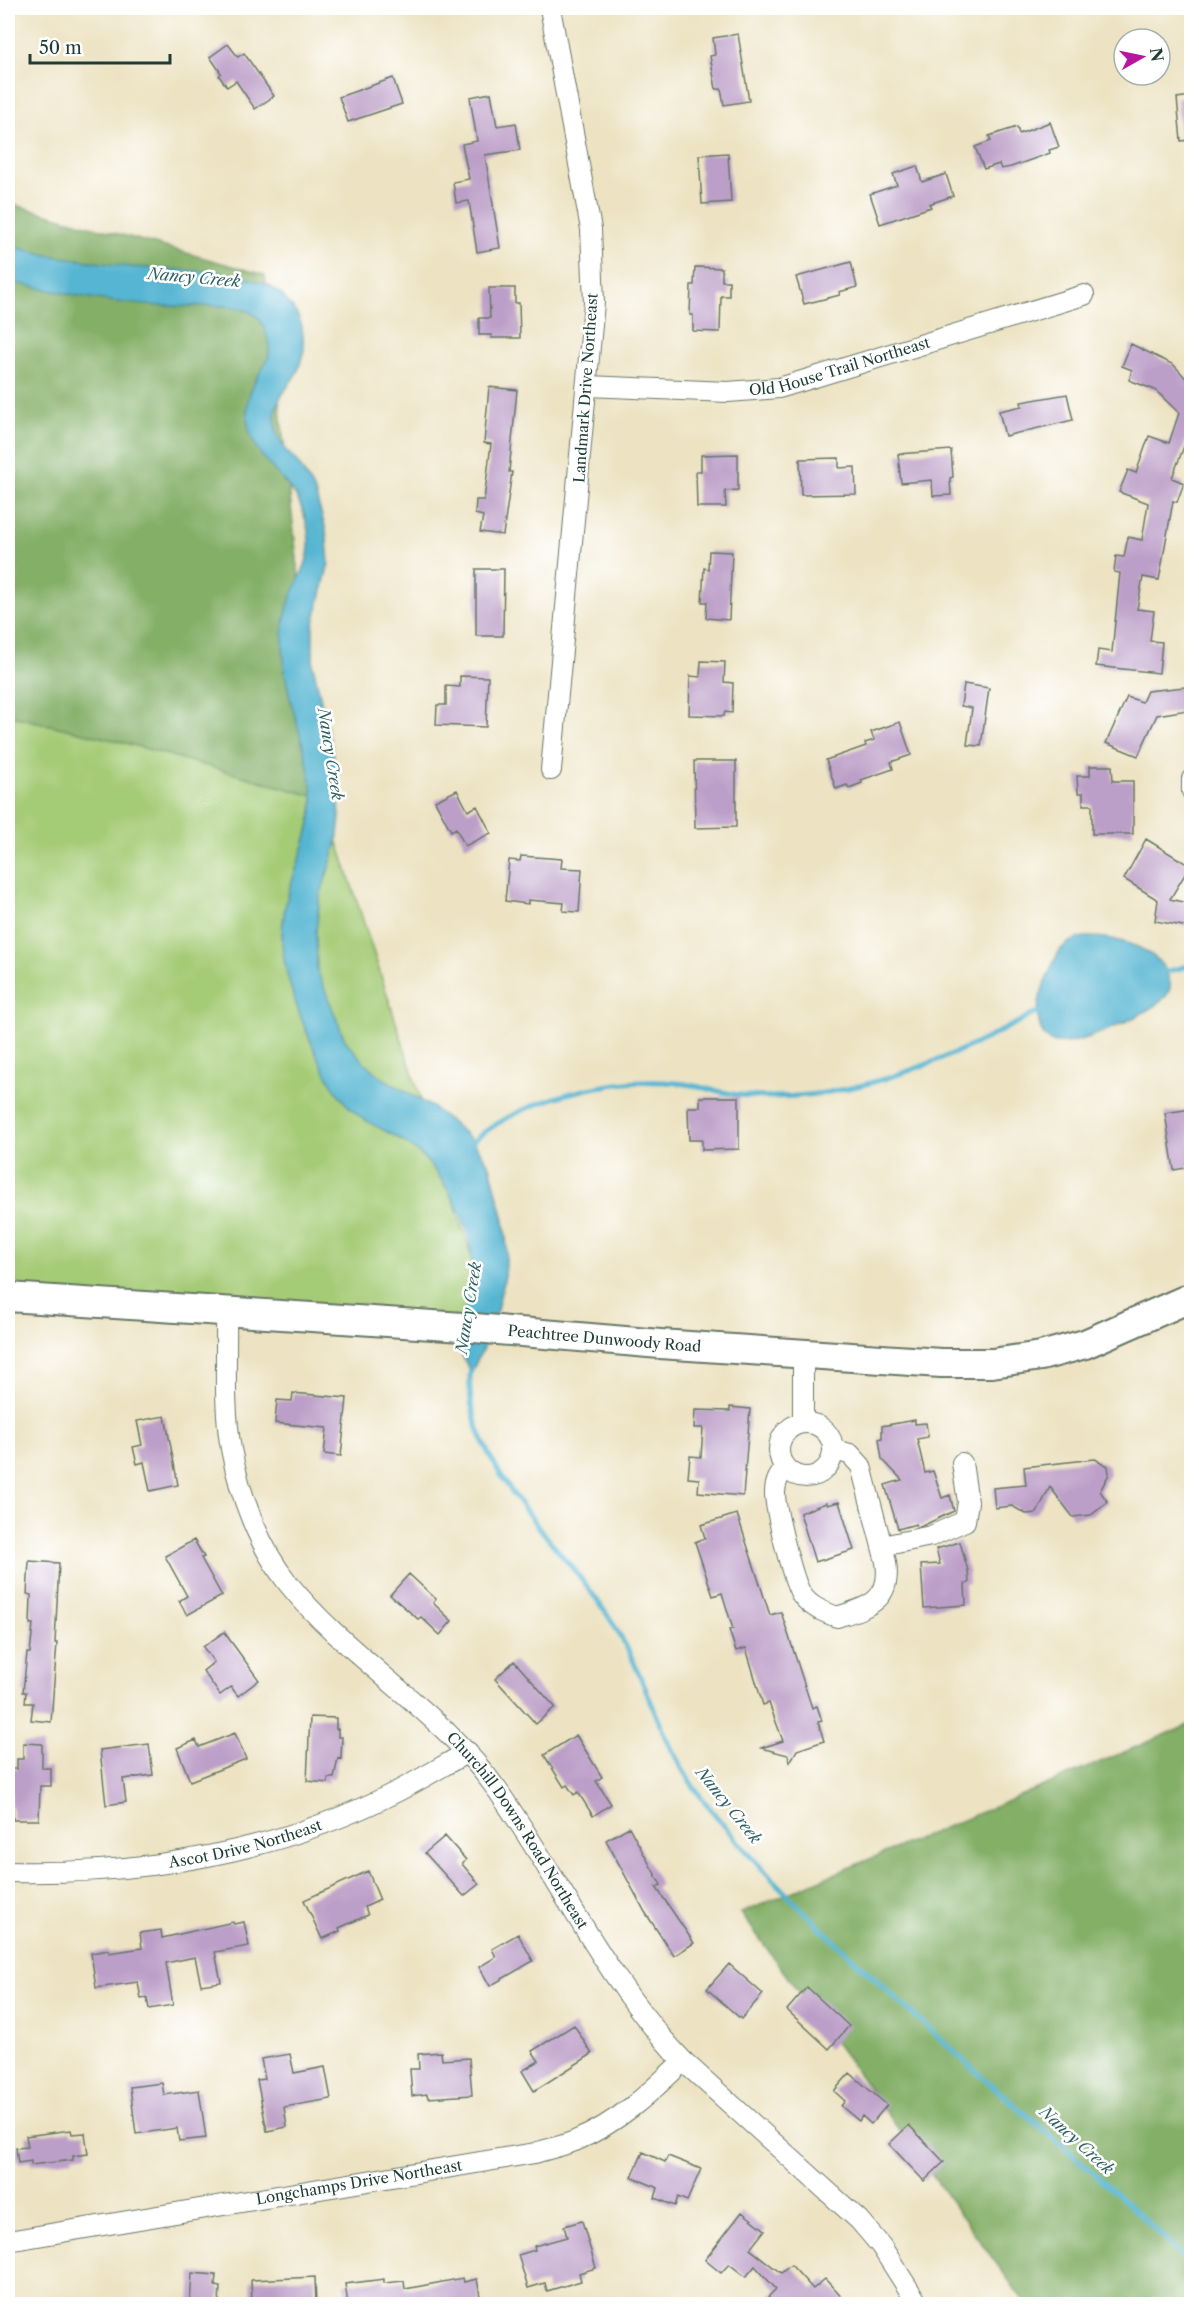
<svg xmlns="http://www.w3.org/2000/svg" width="1199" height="2312" viewBox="0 0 1199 2312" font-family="'Libre Caslon Text',serif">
<rect width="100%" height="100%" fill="#fff"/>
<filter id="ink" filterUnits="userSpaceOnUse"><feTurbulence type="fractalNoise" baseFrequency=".0167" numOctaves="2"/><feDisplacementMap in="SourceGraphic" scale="12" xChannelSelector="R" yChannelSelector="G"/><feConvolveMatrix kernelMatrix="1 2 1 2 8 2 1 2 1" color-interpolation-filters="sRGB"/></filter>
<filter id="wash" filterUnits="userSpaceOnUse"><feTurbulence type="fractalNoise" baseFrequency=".008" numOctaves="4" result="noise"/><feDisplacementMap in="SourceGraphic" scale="24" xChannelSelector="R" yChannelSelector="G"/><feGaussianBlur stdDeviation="1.35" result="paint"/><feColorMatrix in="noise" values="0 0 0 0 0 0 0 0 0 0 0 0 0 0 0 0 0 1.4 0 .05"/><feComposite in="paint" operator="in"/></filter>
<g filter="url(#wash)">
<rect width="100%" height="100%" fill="#ede3c3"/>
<path fill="#a4cb75" stroke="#628454" stroke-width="1.5" d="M8 715 126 743 324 799 495 1329 8 1299Z"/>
<path fill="#83af66" stroke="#51764d" stroke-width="1.5" d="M8 203 265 275 324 799 126 743 8 715Z
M1191 1724V2304H1026L741 1913Z"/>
<path fill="#54b5d2" stroke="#3a7983" stroke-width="1.5" d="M8 245 47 255 130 267 214 272 241 276 269 285 282 295 297 314 302 326 304 350 298 371 280 398 275 410V423L277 435 286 451 296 460 314 489 326 530 329 563 313 627V665L336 767 340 817 337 843 320 896 316 932 317 970 345 1040 363 1061 384 1079 432 1107 454 1124 473 1141 490 1166 504 1220 507 1248 505 1276 492 1330 471 1373C467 1365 461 1356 460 1347 458 1323 471 1300 472 1276 473 1250 467 1224 454 1201 441 1176 423 1152 398 1138 381 1128 364 1122 350 1108 323 1082 290 997 284 959 273 897 310 856 313 800 313 790 310 780 309 771 302 734 286 697 284 660 282 642 283 620 289 603 295 583 310 564 309 543 309 528 303 507 295 495 279 472 253 455 248 425 246 415 247 399 251 390 261 364 277 362 265 331 264 328 261 321 259 319 247 304 215 305 198 306 134 309 69 295 8 281Z
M1084 937C1114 936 1163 947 1170 983 1171 990 1167 996 1163 999 1145 1015 1082 1045 1058 1043 1046 1042 1041 1033 1039 1022 1036 1007 1041 991 1047 978 1057 955 1058 943 1084 937Z"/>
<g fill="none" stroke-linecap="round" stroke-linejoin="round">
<path stroke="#54b5d2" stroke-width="5" d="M1165 972 1192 965
M468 1145C520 1099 610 1076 677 1083 692 1084 707 1089 722 1092 750 1098 780 1098 808 1095 866 1089 925 1067 977 1043 998 1033 1018 1022 1038 1012
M471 1368C458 1454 552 1536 597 1600 609 1616 619 1633 628 1650 652 1698 666 1750 698 1793 756 1869 828 1936 899 2001 931 2030 962 2060 995 2088 1062 2146 1130 2202 1192 2266"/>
</g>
<g id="blocks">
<path fill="#bc9fc8" d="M738 34 749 101 724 105 721 89H716L710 56 715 55 713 38Z
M228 44 238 57 244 53 274 96 255 109 236 81 227 87 219 76 221 73 210 57Z
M393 78 402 104 348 122 339 97Z
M491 93 497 126 516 123 520 150 485 155 500 248 477 252 469 201 456 203 453 182 469 179 462 144 477 141 470 97Z
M1191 96V140L1181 141 1177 98Z
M1050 122 1059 147 1049 150 1050 153 1011 167 1001 169 999 164 984 169 975 147 991 141 989 136 1017 127 1019 134Z
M728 153 731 202 702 204 699 155Z
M917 166 922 182 946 174 953 196 929 204 931 207 880 224 870 194 897 185 893 174Z
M851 262 857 287 839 292 840 295 804 304 796 277Z
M695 267 722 268V281H729V296H721L720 332 693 331V315H690L691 285H694Z
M489 288H515V303H519L520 338H491L492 335H479V318H490Z
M1131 344 1174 365 1191 384V434L1189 433 1172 478 1184 483 1177 502 1173 501 1159 580 1143 577 1137 609 1154 611 1150 641 1162 642 1159 673 1096 666 1098 650 1112 652 1120 573 1114 572 1116 556 1124 557 1128 537 1142 540 1148 503 1119 492 1128 470 1136 473 1149 436 1169 443 1179 413 1155 390 1129 380 1132 370 1122 366Z
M489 387 517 390 509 472H512L503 535 480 532 483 516 475 514 476 500H484L491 444 484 443Z
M1067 394 1073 420 1005 436 999 411 1022 406 1021 402Z
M951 450 953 477 950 478 951 495 933 496 932 480 901 483 898 454Z
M738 454V490L725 491 726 507H697L696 471H701V455Z
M839 458V468L855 467 856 494 801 495 800 459Z
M709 551 732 552 729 620 706 618 707 602H702L704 568 708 569Z
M476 569H504L503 636H476Z
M701 661 725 662 724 682 733 683 732 713 725 712 724 716 689 715 690 676 700 677Z
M460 676 488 677 486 727 436 725 437 705H446V686L460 687Z
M964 684 989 688 981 746 967 745 972 708 961 706Z
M1185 687 1188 710 1157 715 1138 756 1106 743 1127 697 1142 702 1147 691Z
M900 722 911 755 891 762 893 769 861 780 862 783 849 788 847 785 836 789 826 760 866 746 865 743 874 740 871 732Z
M694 761H736V827L695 828Z
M1090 766H1112L1113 781H1133V834H1092V805H1083V793H1078L1077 776H1090Z
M457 790 468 811 477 806 491 833 465 846 456 828 451 831 435 801Z
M1146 839 1190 866 1170 899 1191 904 1189 927 1155 921 1158 900 1124 879Z
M521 856 562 859 561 868 582 869 579 912 563 911 564 903 528 900V904L505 901 509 860 520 861Z
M700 1097H739V1149L702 1150V1140H689L688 1107H700Z
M1191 1109V1167L1174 1170 1165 1113Z
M293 1393 347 1398 341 1456 324 1454 327 1428 275 1423 277 1400 292 1401Z
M730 1407 750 1409 743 1496 698 1492 699 1479 688 1478 690 1456 701 1457 703 1428H694L695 1410 730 1411Z
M165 1416 178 1485 150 1491 144 1462 137 1464 133 1447 142 1445 137 1421Z
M915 1420V1424L926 1423 928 1437 917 1439 925 1473 933 1471 942 1498 950 1495 954 1511 922 1526 917 1527 916 1524 898 1529 885 1485 902 1480 882 1459 879 1439 882 1438V1426Z
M1095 1459 1108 1466 1109 1474 1100 1491 1108 1502 1091 1515 1073 1517 1050 1487 1037 1513 1026 1514 1012 1506 995 1508 993 1488 1026 1485 1024 1467Z
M839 1502 854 1550 815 1562 800 1513 826 1503 827 1505Z
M737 1514 770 1615 781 1612 812 1708 817 1706 822 1721 818 1722 824 1741 797 1750 790 1762 788 1755 761 1748 783 1741 769 1703 763 1705 746 1648 736 1651 729 1630 733 1629 722 1593 713 1596 695 1542 705 1538 701 1525Z
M194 1540 204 1557 201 1558 222 1596 187 1615 179 1601 187 1596 165 1556Z
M960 1542 968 1571 969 1583 965 1584 966 1605 924 1608 921 1565 940 1564 936 1549Z
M29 1561 59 1563 55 1643H57L51 1722 31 1720 33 1703H25L26 1692H23L27 1653H30L33 1624H30L31 1595 27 1594Z
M409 1574 436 1599 433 1603 452 1621 440 1635 421 1617 418 1619 390 1595Z
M224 1632 259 1680 238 1696 231 1687 220 1695 203 1671 214 1662 203 1647Z
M514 1661 555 1707 536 1724 495 1679Z
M310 1717 336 1718V1729H338V1737H342L341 1759 338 1758 334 1778H328V1783L307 1781Z
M235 1733 246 1759 190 1781 177 1748 196 1740 199 1747Z
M576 1735 602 1777 596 1781 611 1804 593 1816 578 1792 574 1795 567 1785 564 1787 544 1755Z
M23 1743 42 1744V1768H51V1786H40L39 1820H13V1809L11 1808V1769H17V1759H23Z
M149 1744 153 1775 123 1779 126 1802 106 1805 100 1750Z
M629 1827 661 1885 656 1887 694 1943 674 1956 645 1912 606 1840Z
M445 1836 466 1860 462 1864 479 1884 464 1896 425 1853Z
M368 1871 380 1900 365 1907 368 1915 339 1928 340 1931 322 1939 304 1900Z
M233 1922 234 1924 244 1922 249 1946 215 1952 221 1982 201 1985 195 1957 166 1963 173 2005 149 2009 147 1998 141 1999 138 1982 96 1988 91 1953 109 1950V1953L142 1948 140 1933 161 1930 162 1938Z
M518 1934 533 1961 490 1986 479 1967 496 1957 492 1949Z
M729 1964 763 1994 741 2019 707 1989Z
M807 1987 849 2026 829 2049 787 2010Z
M574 2025 592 2054 534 2091 522 2071 539 2061 532 2051Z
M441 2052 442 2060 469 2058 472 2095 428 2098 427 2094 412 2096 410 2069H419L418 2054Z
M290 2054 294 2073 325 2067 331 2099 284 2107 287 2127 267 2131 257 2080 265 2079 261 2059Z
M850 2073 887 2105 871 2124 862 2116 859 2121 841 2106 845 2101 834 2091Z
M162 2083 164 2095 199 2090 206 2138 179 2141 177 2128 136 2134 130 2087Z
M909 2125 944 2162 924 2181 889 2144Z
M71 2130 72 2134 85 2133 88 2154 73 2156V2160L31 2165V2161L18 2163 16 2148 28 2147 26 2136Z
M643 2152 665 2162 668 2156 701 2169 687 2201 678 2197 675 2206 655 2198 658 2188 632 2177Z
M742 2212 765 2230 750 2249 781 2273 791 2265 813 2289 825 2279 848 2304H775L768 2297 776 2289 755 2266 746 2277 729 2264 721 2273 705 2260Z
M582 2221 596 2268 579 2273 581 2281 547 2291 545 2283 528 2288 518 2255 535 2250 534 2246 567 2237 564 2226Z
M192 2273 216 2275 215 2286 220 2287 219 2304H190Z
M315 2277 316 2304H252L251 2280Z
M463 2278 464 2282 477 2279 481 2302 468 2304H348L345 2284 384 2279V2283L404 2281 405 2289Z"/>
</g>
</g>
<g filter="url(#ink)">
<use href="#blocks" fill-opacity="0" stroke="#677766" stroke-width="1.5"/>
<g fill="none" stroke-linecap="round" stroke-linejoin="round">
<defs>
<g id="street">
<path d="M550 8 591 229 594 303 551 770"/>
<path id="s1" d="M588 386 728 392 779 388 1084 295"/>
<path d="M1192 779V791"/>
<path id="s2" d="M226 1312C227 1357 223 1404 231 1449 240 1495 258 1545 287 1582 349 1660 439 1708 498 1791 560 1880 607 1982 683 2061L859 2220 881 2246 918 2304"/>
<path d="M803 1354V1422"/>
<circle cx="806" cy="1450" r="27"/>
<path d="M785 1468C779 1476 775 1482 775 1493 775 1509 793 1583 802 1595 810 1607 824 1612 837 1617 868 1607 892 1601 886 1562L861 1466 850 1454 833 1450"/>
<path d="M882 1546 931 1536 965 1521 968 1502 962 1463"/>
<path id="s3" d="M8 1872C143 1875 274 1854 396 1792 420 1780 444 1765 468 1752"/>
<path id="s4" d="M8 2241 535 2153C548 2149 562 2146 575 2141 618 2123 650 2093 683 2061"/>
</g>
<g id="secondary">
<path id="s5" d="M8 1297 463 1327 660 1344 941 1363H992L1041 1356 1085 1344 1192 1297"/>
</g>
</defs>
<use href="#street" stroke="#677766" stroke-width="22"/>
<use href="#secondary" stroke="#677766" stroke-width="32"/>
<use href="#street" stroke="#fff" stroke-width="20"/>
<use href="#secondary" stroke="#fff" stroke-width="28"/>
</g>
</g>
<g text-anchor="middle" stroke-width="5" stroke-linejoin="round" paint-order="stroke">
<g font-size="15" fill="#1f3d34" stroke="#fff">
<text dy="5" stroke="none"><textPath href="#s1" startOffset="255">Old House Trail Northeast</textPath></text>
<text transform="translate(586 388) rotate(-86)" y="5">Landmark Drive Northeast</text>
<text dy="5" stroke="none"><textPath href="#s5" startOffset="598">Peachtree Dunwoody Road</textPath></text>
<text dy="5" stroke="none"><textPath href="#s2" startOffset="624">Churchill Downs Road Northeast</textPath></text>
<text dy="5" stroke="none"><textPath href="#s3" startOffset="240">Ascot Drive Northeast</textPath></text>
<text dy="5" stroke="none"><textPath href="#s4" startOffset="356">Longchamps Drive Northeast</textPath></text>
</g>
<g font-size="16" font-style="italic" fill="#2f6163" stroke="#fff">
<text transform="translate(194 277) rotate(5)" y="6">Nancy Creek</text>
<text transform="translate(331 754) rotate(81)" y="6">Nancy Creek</text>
<text transform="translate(468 1308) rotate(-81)" y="6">Nancy Creek</text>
<text transform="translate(729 1805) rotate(51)" y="6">Nancy Creek</text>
<text transform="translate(1077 2140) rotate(42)" y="6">Nancy Creek</text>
</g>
</g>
<rect width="1199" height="2312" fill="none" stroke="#fff" stroke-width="30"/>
<g transform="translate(1142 57) rotate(81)"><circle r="28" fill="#ffffff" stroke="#a5b1ae" stroke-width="1.5"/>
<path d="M0-4.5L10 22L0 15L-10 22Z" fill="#b5179e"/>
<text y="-9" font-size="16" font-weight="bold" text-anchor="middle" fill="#1f3d34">N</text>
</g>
<path d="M30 54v9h140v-9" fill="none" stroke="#1f3d34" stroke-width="3"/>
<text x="39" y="54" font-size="18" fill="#1f3d34" stroke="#ffffff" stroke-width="4.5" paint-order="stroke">50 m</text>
</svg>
